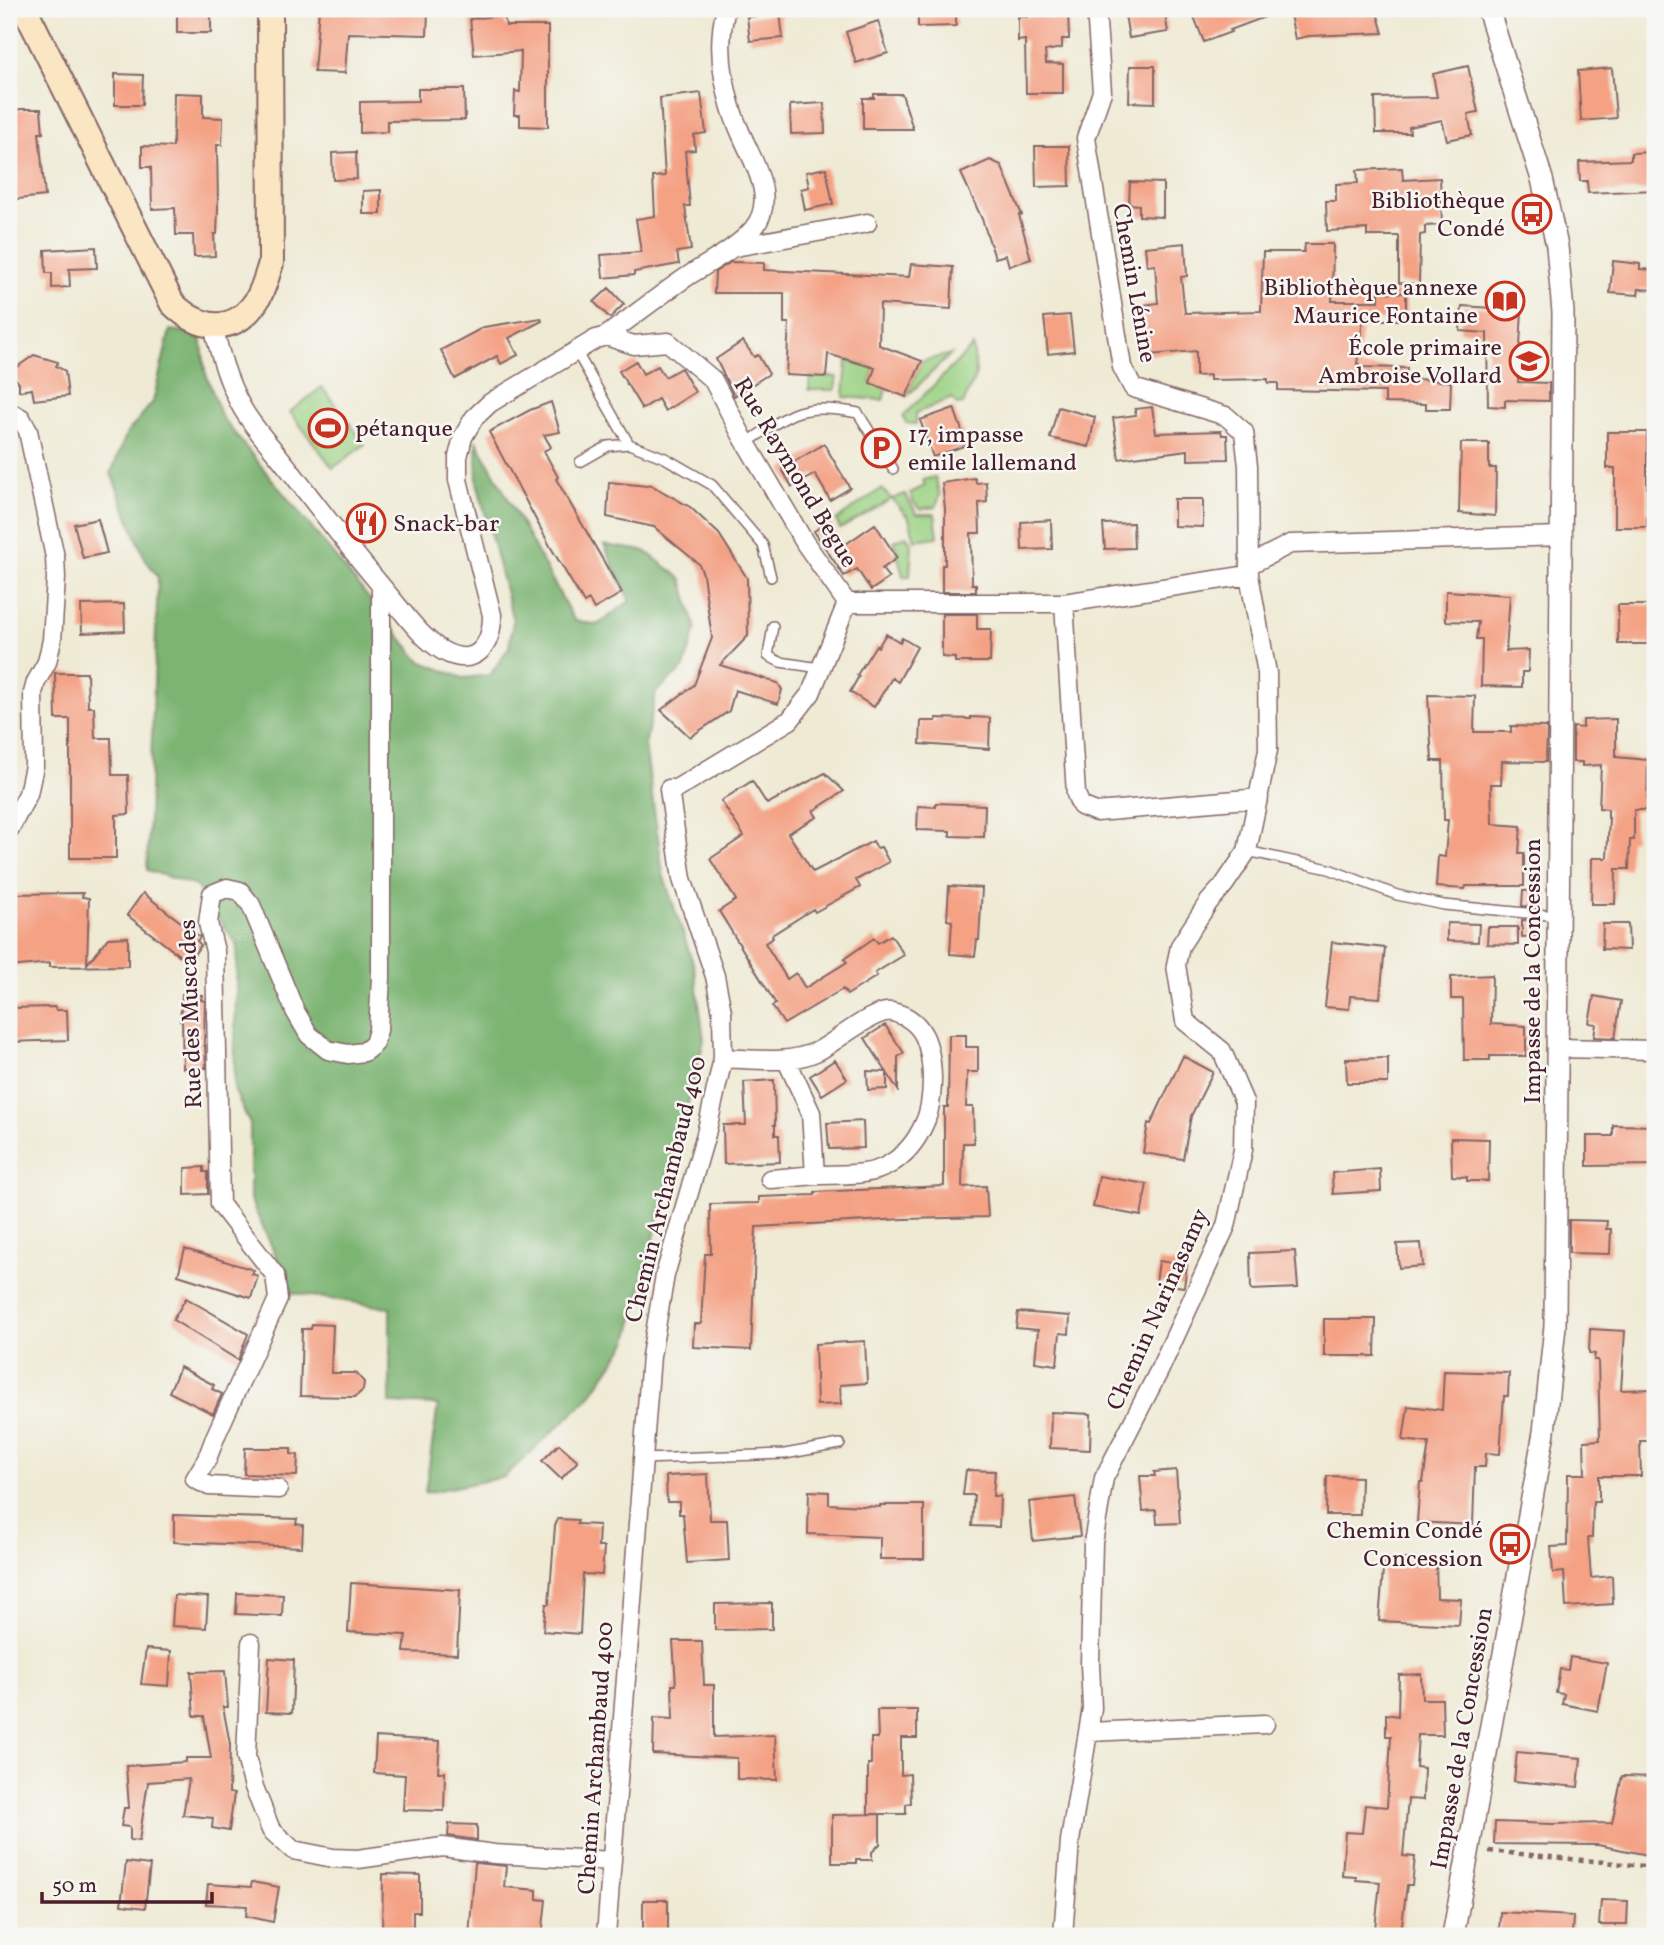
<svg xmlns="http://www.w3.org/2000/svg" width="1664" height="1945" viewBox="0 0 1664 1945" font-family="Vollkorn,serif">
<rect width="100%" height="100%" fill="#f6f6f2"/>
<filter id="ink" filterUnits="userSpaceOnUse"><feTurbulence type="fractalNoise" baseFrequency=".0143" numOctaves="2"/><feDisplacementMap in="SourceGraphic" scale="14" xChannelSelector="R" yChannelSelector="G"/><feConvolveMatrix kernelMatrix="1 2 1 2 8 2 1 2 1" color-interpolation-filters="sRGB"/></filter>
<filter id="wash" filterUnits="userSpaceOnUse"><feTurbulence type="fractalNoise" baseFrequency=".00686" numOctaves="4" result="noise"/><feDisplacementMap in="SourceGraphic" scale="28" xChannelSelector="R" yChannelSelector="G"/><feGaussianBlur stdDeviation="1.57" result="paint"/><feColorMatrix in="noise" values="0 0 0 0 0 0 0 0 0 0 0 0 0 0 0 0 0 1.4 0 .05"/><feComposite in="paint" operator="in"/></filter>
<g filter="url(#wash)">
<rect width="100%" height="100%" fill="#efead4"/>
<path fill="#9bd284" stroke="#727858" stroke-width="2" d="M973 346 976 374 963 404 957 405 952 398 916 413V424L906 423 903 416Z
M951 354 906 397 922 361Z
M847 360 875 368 870 383 886 389 883 400 844 397Z
M810 376 837 377 835 390H809Z
M322 387 365 444 333 468 290 412Z
M935 477 940 495 936 507 920 509 914 503 910 493 925 486 923 480Z
M881 489 892 499 905 494 917 514H935L938 537 915 540 909 518 892 499 840 529 836 520Z
M906 536 912 543 910 576H903L894 541Z"/>
<path fill="#7cb472" stroke="#636a4e" stroke-width="2" d="M170 330 201 334 205 371 222 418 420 661 463 678 490 675 509 647 513 621 477 482 476 440 574 620 597 625 630 601 604 545 645 551 682 579 696 629 684 668 656 692 645 745 663 874 694 966 704 1040 628 1341 588 1399 504 1477 425 1493 438 1405 390 1403V1308L293 1293 250 1199V1124L234 1089 237 945 196 886 147 870 158 577 145 559 111 473 127 433 153 402Z"/>
<g id="blocks">
<path fill="#f4a184" d="M177 9H211V33H177Z
M319 9 428 12 427 35 348 33 345 73 314 72Z
M918 9H956V26L918 27Z
M1124 9H1164L1168 32 1129 38Z
M1191 9H1281V11L1230 30 1231 32 1204 42Z
M1289 9H1376L1383 33 1309 36 1295 39Z
M1068 10 1069 39H1062V48L1045 51 1046 63 1063 64V93H1026L1025 40 1018 41V17H1028V11Z
M780 13 783 38 750 41 747 17Z
M504 15 506 26H548V127L520 126V115H514L515 91 520 92 521 51 474 55 470 19Z
M878 21 888 53 856 63 846 32Z
M1130 66H1155V103L1129 102Z
M1468 66 1478 112 1468 114 1472 135 1447 140 1442 120 1409 127 1410 133H1376L1375 98 1437 97 1433 74Z
M1612 68 1616 118 1581 121 1578 71Z
M115 74 143 75 142 105H115Z
M418 89H464L465 120 387 121V132L360 133V102L418 101Z
M174 93 203 94V117L223 118 222 145H217L218 207 217 234H214L215 256 194 257 193 235H176L175 208 152 209 151 167H142V146L173 147Z
M701 93 706 133 694 135 695 150 685 151 690 206H685L691 250 677 252 679 264 634 272V275L603 278 601 255 641 252 636 219 655 216 653 177 665 176 660 98Z
M874 94H902L913 129H863V98H874Z
M824 103 825 133 791 134 790 105Z
M21 109H41L43 133H39L45 196 9 200V111Z
M1035 146H1069L1070 186 1036 187Z
M356 152 357 179 333 180 332 153Z
M1655 152V190L1588 193 1587 181H1580L1579 162 1631 160V153Z
M990 160 1001 165 1022 215H1019L1031 259 1009 266 1006 255 995 258 982 219 961 173Z
M826 168 833 204 805 210 801 189 809 187 806 172Z
M1402 168 1403 180 1440 178 1442 225 1425 226V234L1420 235 1419 284 1399 283V236H1367V229L1327 231 1326 201H1336V184L1358 183 1357 170Z
M1130 182 1163 183V217L1139 216V205L1129 204Z
M381 190V214H363V191Z
M1185 243 1187 276 1181 277 1185 313 1261 311 1263 252H1304L1305 244H1333L1332 301H1379V292L1406 293V320H1363L1357 364H1360V367L1407 368 1406 378 1451 382 1450 409H1426V404L1385 403V392L1278 390V383H1268V379L1210 380V375L1196 376V351L1148 355 1143 305 1158 303 1155 265 1147 266 1145 247Z
M96 247 97 268 69 269 70 287 52 288V273H46L45 250Z
M1613 261 1640 264V269L1655 270V290L1639 289 1638 295 1610 293Z
M731 262 764 263V270L909 277 911 264 953 267 951 309 880 304 879 345 922 361 906 397 870 383 875 368 828 354 826 377 786 375 789 323H784V293H714L715 272Z
M609 288 624 304 610 318 594 302Z
M1462 306 1522 310 1518 382 1549 383V401L1505 400V407L1488 406 1487 333 1460 331Z
M1070 315 1074 351 1048 354 1044 317Z
M541 318 542 321 509 338 518 355 501 364 497 356 455 379 441 350 484 327Z
M743 341 754 357 758 355 769 374 734 396 716 359Z
M34 355 58 362 56 366 65 371 68 396 34 400 32 389 19 391V383L10 372Z
M636 361 643 374 658 366 665 377 681 368 695 392 665 411 658 399 642 409 619 371Z
M551 402 560 432 544 435 551 447 544 451 558 477 556 479 622 593 594 609 589 600 584 603 550 546 489 432 530 410Z
M1058 407 1095 417 1089 447 1050 438Z
M1152 407 1156 433 1221 431 1222 435H1227L1228 459 1188 460V450L1119 459 1113 418 1136 415 1135 409Z
M954 408 967 445 933 457 920 420Z
M1607 432H1647V527H1615V468H1607Z
M1461 443H1489V468H1496L1495 516 1459 513Z
M824 444 850 488 830 500 815 474 792 487 782 469Z
M975 478 976 483 986 482 987 502 979 503 980 533H971L972 584H976V592H942V565H945V508L942 483Z
M609 482 647 486 649 484 690 507 719 534 747 578 748 636 720 665 778 683 782 690 778 704 735 690 729 711 690 737 661 710 694 685 712 638 703 574 699 564 654 527 607 517Z
M1174 499H1203V527L1174 526Z
M98 519 107 553 83 558 74 524Z
M1051 520 1052 549 1022 550 1021 522Z
M829 522 843 546 875 524 897 558 882 569 889 578 871 590 857 569 844 576 814 531Z
M1133 523 1134 548 1105 549 1103 524Z
M1446 591 1510 595 1506 651 1529 650 1528 672H1522V687L1481 686 1482 639H1476L1478 622 1446 621Z
M124 604 125 631 82 633 81 605Z
M1618 605H1655V633H1653V644H1618Z
M942 614H977V629H991L990 662H955V658L942 657Z
M886 634 900 642 902 638 917 647 898 682 892 678 874 707 850 692 859 676 857 675 876 645 878 647Z
M55 673H87L88 707H94L95 738H111L112 775H128L129 814 116 815V858H70V719H56Z
M1428 695 1475 696 1474 732H1511V726L1547 727 1546 762 1502 761 1501 784H1491L1492 824 1521 826 1519 853H1524V886H1466L1465 889 1436 887 1438 856 1445 857 1448 820H1444L1443 761H1432Z
M971 717 990 718 989 749 920 744 921 721H936V718L971 719Z
M1616 719V757L1648 760 1647 810H1634V840H1630L1629 869H1616L1615 904H1591L1592 858H1607L1609 818H1608V809L1599 808 1601 765 1582 766V762H1573V727L1583 728V720Z
M825 773 844 791 813 811 817 817 788 833 813 872 873 841 877 848 881 847 889 862 856 880 860 887 815 912 813 909 772 935 773 938 765 943 787 979 796 973 805 988 847 962 844 959 874 938 878 943 891 935 904 955 875 973 877 976 847 995 843 989 784 1024 772 1006 776 1004 719 911 736 900 710 859 744 836 721 801 752 781 767 804Z
M936 803 985 805 984 837 950 836V831L917 830 918 806 936 807Z
M949 886 982 888 979 940H977L975 956 950 954 952 921 947 920Z
M1540 890 1539 907 1522 906 1523 891Z
M83 893 82 897 89 898 87 964 108 938 128 937V966L50 967V963L9 967V941H12L10 894Z
M143 893 200 937 197 941 201 945 188 962 127 915Z
M1522 920 1539 921V936L1522 937Z
M1447 923 1479 924 1478 942 1447 941Z
M1603 924H1628L1629 950 1602 949Z
M1488 927H1518V945L1487 944Z
M1332 942 1385 948 1380 998 1350 996 1349 1009 1325 1007Z
M1492 975 1491 1024 1526 1026V1056H1490V1060H1464L1463 999H1451V977Z
M182 994 202 995 201 1000 205 1001 204 1045H205L206 1068H183L182 1021H180Z
M1594 996 1621 1001 1615 1038 1594 1037 1596 1024 1589 1023Z
M55 1007 56 1010H67L68 1040 9 1042 10 1008Z
M885 1025 904 1053 898 1057V1090L865 1038Z
M949 1035H966V1047H978V1072H967L966 1107H973L974 1143H963L962 1187 986 1186 988 1217 904 1219 756 1227 751 1350 693 1347 694 1324H701L705 1254H711L710 1204 759 1203V1197L815 1195V1192L944 1186V1107H948Z
M1183 1056 1213 1072 1191 1116 1183 1159 1143 1153 1148 1123 1151 1124Z
M1388 1058V1083H1347L1346 1059Z
M835 1060 847 1079 822 1095 810 1076Z
M867 1071 887 1072V1089L868 1090Z
M774 1080 775 1124 773 1125H775V1135H779L780 1162 724 1164 723 1125H746L744 1082Z
M863 1121 864 1148 829 1149 827 1123Z
M1613 1125 1655 1126V1165L1587 1166V1136H1613Z
M1451 1138 1489 1139 1488 1181H1467V1177L1452 1176Z
M204 1167V1172H208V1194L185 1195V1168Z
M1380 1169 1381 1191 1333 1194 1332 1173Z
M1099 1176 1147 1184 1141 1216 1093 1207Z
M1569 1220 1607 1221 1606 1229H1611L1610 1254 1569 1253Z
M1421 1243 1423 1266 1399 1268 1397 1244Z
M185 1249 254 1270 252 1274 258 1276 251 1298 178 1275Z
M1295 1251 1298 1288 1251 1290 1250 1253Z
M1159 1261 1187 1265 1184 1287 1156 1283Z
M186 1298 248 1334 238 1360 173 1320Z
M1018 1312 1070 1316 1069 1334 1060 1333 1057 1365 1035 1362 1038 1330 1016 1328Z
M1324 1319H1376L1375 1356H1324Z
M312 1324 333 1325 331 1373H356L364 1382 363 1390 355 1397 300 1396 302 1329H311Z
M1590 1329 1625 1331 1621 1390 1655 1389V1441H1640L1641 1476H1599V1502H1593L1592 1538H1588L1591 1578 1612 1576 1613 1604 1566 1607 1564 1572 1553 1573 1551 1547 1567 1546 1568 1474H1585L1584 1441 1600 1440 1598 1360H1594L1595 1354 1589 1353Z
M865 1341 867 1383 840 1385 841 1404 817 1405 815 1344Z
M180 1367 214 1385 212 1389 222 1394 213 1414 169 1392Z
M1444 1371 1509 1373 1508 1396H1504L1500 1454 1486 1453 1485 1467H1475L1473 1525 1417 1522 1420 1482H1423L1429 1443 1403 1440 1408 1406 1442 1410Z
M1051 1412 1091 1414 1090 1450 1050 1448Z
M559 1444 578 1461 561 1479 542 1461Z
M245 1448H291V1454L298 1455 297 1476 244 1474Z
M966 1470 995 1471 993 1496H1000L999 1527 972 1526 974 1495H963Z
M1176 1470 1180 1523 1157 1524 1156 1510 1143 1511 1140 1476H1155L1154 1472Z
M708 1474 710 1520H727L729 1560 687 1563 683 1514H679V1502H667L666 1476Z
M1327 1476 1361 1477 1360 1515H1326Z
M809 1491 829 1492V1504L880 1507V1505H924V1559H880V1537L808 1534Z
M1075 1497 1080 1536 1033 1541 1029 1502Z
M174 1515 297 1519 296 1524 303 1525 302 1547 174 1542Z
M558 1519 578 1520 577 1524 599 1525 598 1547H604L602 1575 583 1574 580 1634 543 1631 546 1604H549L555 1526Z
M1384 1558 1436 1561 1437 1598 1461 1599 1459 1625 1379 1621Z
M351 1583 460 1590 457 1654 404 1652 406 1635 348 1632Z
M237 1593 283 1595 282 1616 236 1614Z
M174 1595 208 1597 206 1628 172 1626Z
M772 1603V1629L715 1630V1604Z
M673 1641H702L704 1685H714V1737L775 1735 777 1780 737 1779V1758L653 1754 654 1718 673 1719 672 1685H676Z
M146 1649 171 1651 169 1686 141 1684Z
M1570 1657 1607 1663 1598 1711 1562 1704 1564 1694 1556 1693 1560 1669 1568 1670Z
M269 1658 294 1660 292 1713 266 1712Z
M225 1671 228 1707H223L230 1744 229 1793 234 1794 229 1831 212 1828 213 1818 183 1815 189 1779 148 1782 139 1841 130 1840V1827L121 1826 124 1808H129L126 1766 186 1762V1758H211L204 1716H194L191 1672Z
M1421 1674 1422 1699H1442L1443 1735H1418L1416 1767 1424 1768 1423 1800 1408 1799 1403 1856 1415 1857 1412 1885H1407L1401 1932 1375 1929 1380 1882 1356 1880V1877L1342 1876 1345 1832 1362 1833 1365 1805 1387 1807 1391 1736H1386V1714L1398 1716 1399 1675Z
M877 1710H917V1738H901V1775L910 1774 911 1803 906 1804V1814H868V1764H871V1738H878Z
M376 1737 440 1741 438 1772H445L444 1811 403 1810 405 1775 374 1773Z
M1517 1752 1581 1758 1578 1787 1514 1781Z
M1622 1776 1655 1777 1653 1856 1598 1845 1494 1844 1495 1822 1552 1824 1612 1823Z
M880 1814V1844L872 1852V1860H856V1863H832V1815Z
M449 1824 477 1825V1840L448 1836Z
M126 1862 150 1865 145 1908 121 1905Z
M475 1863 506 1866 504 1887 537 1890V1899L546 1900 542 1936H469Z
M383 1874 420 1875V1912H413V1936H382Z
M252 1882 279 1887 273 1922 246 1916 247 1906 206 1904 208 1884 251 1887Z
M643 1900H668V1936H643Z
M1601 1900 1628 1901 1627 1925H1599Z
M1500 1912 1573 1916 1572 1936H1499Z"/>
</g>
</g>
<g filter="url(#ink)">
<use href="#blocks" fill-opacity="0" stroke="#846666" stroke-width="2"/>
<g fill="none" stroke-linecap="round" stroke-linejoin="round">
<defs>
<path id="service" d="M576 351 629 444 665 458 712 485 763 545 771 577
M746 443C761 434 777 421 793 414 812 406 838 409 858 413L893 469
M580 462 608 446 629 444
M773 626 768 656 780 662 820 668
M1247 851 1329 869 1397 895 1444 905 1557 916
M643 1459 785 1454 840 1444"/>
<path id="minor" d="M735 247 867 223
M213 326C220 354 227 380 241 406 254 430 276 451 292 473 323 514 355 555 388 594 404 613 421 638 443 651 476 669 492 645 492 615L458 480V457L463 437 474 418 490 403 596 339 606 336 634 345 668 342 713 380 742 436 805 543 847 603
M606 336C633 316 660 295 688 276 710 262 737 248 753 229 779 198 751 159 739 129 732 114 727 94 724 78 720 55 720 31 726 9
M9 412 21 418 28 431 55 557 56 578 52 640 47 662 36 682 33 693 34 766 28 794 9 830
M1249 565 1290 544 1563 536
M847 603H1064L1249 575
M1064 603 1076 794 1081 806 1096 812 1259 798
M1558 1048 1655 1050
M723 1058C755 1059 788 1065 818 1051 835 1043 874 1008 892 1012 925 1019 931 1047 932 1077 932 1093 931 1110 924 1124 917 1140 905 1155 890 1164 870 1177 841 1174 818 1175 802 1176 786 1178 770 1179
M787 1061 811 1113 815 1175
M278 1489 209 1486 195 1479 207 1459 216 1435 278 1299 275 1275 220 1204 215 951 208 923 212 894 227 888 240 891 251 905 295 1011 309 1035 328 1050 348 1054 364 1052 374 1044 378 1030 381 978V586
M251 1643 246 1757 254 1787 271 1830 293 1850 333 1858 358 1859 443 1847 494 1854 612 1861
M1089 1732 1265 1724
M606 1936 651 1356 665 1275 706 1134 723 1058 722 1012 715 976 682 879 669 789H676L790 720 811 693 847 603
M1063 1936 1070 1841 1092 1708 1090 1664 1093 1543 1104 1478 1159 1371 1226 1226 1243 1150 1244 1102 1222 1051 1185 1021 1176 965 1180 946 1208 903 1224 885 1247 851 1268 750 1267 673 1249 575 1248 466 1244 432 1226 416 1133 388 1122 367 1086 138 1102 92 1096 9"/>
<path id="tertiary" d="M1453 1936 1544 1432 1555 1326 1563 312 1557 246 1542 179 1488 9"/>
<path id="secondary" d="M25 9 172 303C199 330 234 336 257 300 264 288 267 275 271 263L270 9"/>
</defs>
<use href="#service" stroke="#846666" stroke-width="12"/>
<use href="#minor" stroke="#846666" stroke-width="21"/>
<use href="#tertiary" stroke="#846666" stroke-width="24"/>
<use href="#secondary" stroke="#846666" stroke-width="28"/>
<path stroke="#846666" stroke-width="4.5" stroke-dasharray="5 5" stroke-linecap="butt" d="M1489 1851 1655 1867"/>
<use href="#service" stroke="#fff" stroke-width="9"/>
<use href="#minor" stroke="#fff" stroke-width="18"/>
<use href="#tertiary" stroke="#fff" stroke-width="21"/>
<use href="#secondary" stroke="#fbe6c3" stroke-width="24"/>
</g>
</g>
<defs>
<symbol id="bus-ring" viewBox="-11 -11 22 22"><circle r="9.5" fill="#f6f6f2" stroke="#c8321e" stroke-width="1.5"/><path d="M-5-6H5V4H4V6H2V4H-2V6H-4V4H-5ZM-3.5-4V0h7V-4ZM-3.5 1.2v1.5H-2V1.2ZM2 1.2v1.5H3.5V1.2Z" fill="#c8321e"/></symbol>
<symbol id="library-ring" viewBox="-11 -11 22 22"><circle r="9.5" fill="#f6f6f2" stroke="#c8321e" stroke-width="1.5"/><path d="M-6-4Q-3-5.5-.7-3.5V5Q-3 3-6 4ZM6-4Q3-5.5 .7-3.5V5Q3 3 6 4Z" fill="#c8321e"/></symbol>
<symbol id="school-ring" viewBox="-11 -11 22 22"><circle r="9.5" fill="#f6f6f2" stroke="#c8321e" stroke-width="1.5"/><path d="M0-5L7-2L0 1L-7-2ZM-4 1L0 2.5L4 1V4Q0 6-4 4Z" fill="#c8321e"/></symbol>
<symbol id="stadium-ring" viewBox="-11 -11 22 22"><circle r="9.5" fill="#f6f6f2" stroke="#c8321e" stroke-width="1.5"/><path d="M0-5a6.5 5 0 1 0 0 10a6.5 5 0 1 0 0-10ZM-3.5-1.8h7v3.6h-7Z" fill="#c8321e"/></symbol>
<symbol id="parking-ring" viewBox="-11 -11 22 22"><circle r="9.5" fill="#f6f6f2" stroke="#c8321e" stroke-width="1.5"/><path d="M-3.5-5.5H1a3.5 3.5 0 0 1 0 7H-1V5.5H-3.5ZM-1-3.4V-.6H.8a1.4 1.4 0 0 0 0-2.8Z" fill="#c8321e"/></symbol>
<symbol id="restaurant-ring" viewBox="-11 -11 22 22"><circle r="9.5" fill="#f6f6f2" stroke="#c8321e" stroke-width="1.5"/><path d="M-5-6h1v4h1v-4h1v4h1v-4h1v5L-1.5 .5V6h-2V.5L-5-1ZM5-6V6H3V1.5H1.5Q1.5-4 5-6Z" fill="#c8321e"/></symbol>
</defs>
<g fill-rule="evenodd">
<use href="#bus-ring" x="1510" y="192" width="44" height="44"/>
<use href="#library-ring" x="1483" y="279" width="44" height="44"/>
<use href="#school-ring" x="1507" y="339" width="44" height="44"/>
<use href="#stadium-ring" x="306" y="406" width="44" height="44"/>
<use href="#parking-ring" x="859" y="426" width="44" height="44"/>
<use href="#restaurant-ring" x="344" y="501" width="44" height="44"/>
<use href="#bus-ring" x="1488" y="1522" width="44" height="44"/>
</g>
<g text-anchor="middle" stroke-width="5" stroke-linejoin="round" paint-order="stroke">
<g font-size="24" fill="#4a1f2b" stroke="#f6f6f2" text-anchor="end">
<text x="1505" y="208">Bibliothèque<tspan x="1505" dy="28">Condé</tspan></text>
<text x="1478" y="295">Bibliothèque annexe<tspan x="1478" dy="28">Maurice Fontaine</tspan></text>
<text x="1502" y="355">École primaire<tspan x="1502" dy="28">Ambroise Vollard</tspan></text>
<text x="355" y="436" text-anchor="start">pétanque</text>
<text x="908" y="442" text-anchor="start">17, impasse<tspan x="908" dy="28">emile lallemand</tspan></text>
<text x="393" y="531" text-anchor="start">Snack-bar</text>
<text x="1483" y="1538">Chemin Condé<tspan x="1483" dy="28">Concession</tspan></text>
</g>
<g font-size="24" fill="#4a1f2b" stroke="#f6f6f2">
<text transform="translate(1135 283) rotate(80)" y="8">Chemin Lénine</text>
<text transform="translate(796 472) rotate(59)" y="8">Rue Raymond Begue</text>
<text transform="translate(1532 971) rotate(-90)" y="8">Impasse de la Concession</text>
<text transform="translate(190 1014) rotate(-92)" y="8">Rue des Muscades</text>
<text transform="translate(665 1189) rotate(-76)" y="8">Chemin Archambaud 400</text>
<text transform="translate(1157 1309) rotate(-66)" y="8">Chemin Narinasamy</text>
<text transform="translate(1461 1738) rotate(-80)" y="8">Impasse de la Concession</text>
<text transform="translate(595 1758) rotate(-86)" y="8">Chemin Archambaud 400</text>
</g>
</g>
<rect width="1664" height="1945" fill="none" stroke="#f6f6f2" stroke-width="35"/>
<path d="M42 1892v10h170v-10" fill="none" stroke="#4a1f2b" stroke-width="3.5"/>
<text x="52" y="1892" font-size="21" fill="#4a1f2b" stroke="#f6f6f2" stroke-width="5" paint-order="stroke">50 m</text>
</svg>
